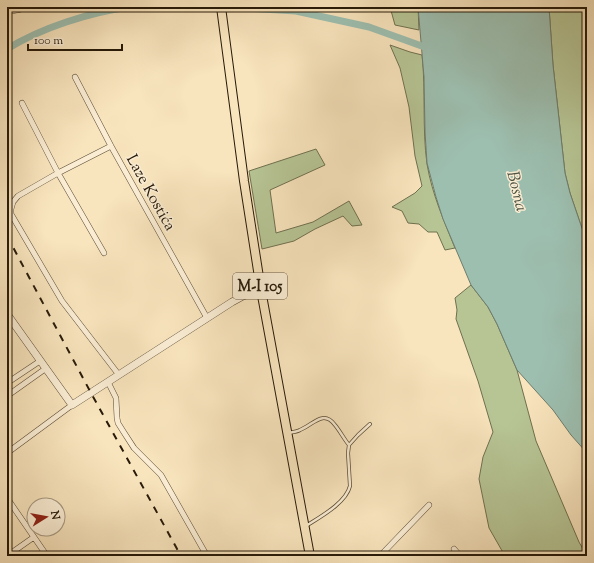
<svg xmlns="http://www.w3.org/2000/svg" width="594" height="563" viewBox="0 0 594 563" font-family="'Sorts Mill Goudy',serif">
<rect width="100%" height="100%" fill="#f8e4bd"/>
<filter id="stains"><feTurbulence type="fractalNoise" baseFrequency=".005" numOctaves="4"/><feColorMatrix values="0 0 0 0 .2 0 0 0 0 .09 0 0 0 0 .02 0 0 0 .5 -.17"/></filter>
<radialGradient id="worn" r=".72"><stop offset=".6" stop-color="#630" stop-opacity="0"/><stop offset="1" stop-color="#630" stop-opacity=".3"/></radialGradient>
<path fill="#b7c595" stroke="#6f704f" d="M390 7H418L419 30 395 25Z
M549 7H587V243L570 193 565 173 553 65Z
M390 45 410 52 422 55C426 91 422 128 427 164 432 194 444 221 455 248L445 250 437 232H428L419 224 408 223 402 211 392 207 415 193 422 186 415 156 409 107 400 68Z
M316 149 325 165 270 190 276 233 313 222 349 201 362 225 352 226 343 216 315 229 294 241 262 249 249 171Z
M471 285 488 307 497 324 517 370 536 441 579 542 587 556H505L489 528 479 479 483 457 493 432 478 381 456 319 457 310 455 298Z"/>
<path fill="#9dbfb0" stroke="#6e7d6d" d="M418 7H549L553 65 565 173 570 193 587 243V453L571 435 553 410 517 370 497 324 488 307 471 285 443 219 436 197 427 163 425 132 424 77Z"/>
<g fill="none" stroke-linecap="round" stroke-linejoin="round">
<path stroke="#9dbfb0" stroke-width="7" d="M226 7 296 11 369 27 430 49
M7 49C41 28 90 12 130 7"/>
<defs>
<path id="service" d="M288 433C292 432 297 432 300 430 313 425 323 409 335 425 340 431 344 439 349 445L358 435 370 424
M306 526C320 517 346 503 350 486L348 453 349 445"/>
<path id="minor" d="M7 12 31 7
M75 77 111 146 207 318
M22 103 58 173 104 253
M111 146 58 173 18 196 13 202 11 209V214L62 301 119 375
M108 382 116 398 117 418 118 423 123 431 134 448 161 475 207 556
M7 383 40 361
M7 396 45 369
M7 453 72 405
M7 498 47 556
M454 549 460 556
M7 556 34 537
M380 556 429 505"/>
<path id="tertiary" d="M7 314 72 405 232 302 243 296 261 290"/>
<path id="primary" d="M221 7 244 181 261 290 310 556"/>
</defs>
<use href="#service" stroke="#5b4c36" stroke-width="4"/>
<use href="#minor" stroke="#5b4c36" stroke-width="6"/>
<use href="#tertiary" stroke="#5b4c36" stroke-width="8"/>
<use href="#primary" stroke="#271a09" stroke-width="10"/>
<use href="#service" stroke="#faedd4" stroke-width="2.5"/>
<use href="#minor" stroke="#faedd4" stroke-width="5"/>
<use href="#tertiary" stroke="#faedd4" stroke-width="7"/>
<use href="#primary" stroke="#f8e4bd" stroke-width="8"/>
<path stroke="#271a09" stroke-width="2" stroke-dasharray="7 7" stroke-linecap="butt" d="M7 236 91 393 181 556"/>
</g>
<g text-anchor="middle" stroke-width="3" stroke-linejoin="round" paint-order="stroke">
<rect fill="#faedd4" stroke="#665946" stroke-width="1" x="233" y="273" width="54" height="26" rx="3"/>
<g font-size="15" font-weight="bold" fill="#271a09">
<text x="260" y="291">M-I 105</text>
</g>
<g font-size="16" fill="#271a09" stroke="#faedd4">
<text transform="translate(152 192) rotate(61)" y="6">Laze Kostića</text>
</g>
<g font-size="17" font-style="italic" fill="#505443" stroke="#faedd4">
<text transform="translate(518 191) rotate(76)" y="6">Bosna</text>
</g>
</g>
<rect width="594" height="563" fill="none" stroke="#f8e4bd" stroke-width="24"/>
<rect x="8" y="8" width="578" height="547" fill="none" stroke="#271a09" stroke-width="2"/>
<rect x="12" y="12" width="570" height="539" fill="none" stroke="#271a09"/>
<g transform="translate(46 517) rotate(79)"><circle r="19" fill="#faedd4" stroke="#a69983"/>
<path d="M0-3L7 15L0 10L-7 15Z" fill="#8f2418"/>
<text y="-6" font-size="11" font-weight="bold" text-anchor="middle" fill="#271a09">N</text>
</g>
<path d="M28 44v6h94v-6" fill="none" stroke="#271a09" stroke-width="2"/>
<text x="34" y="44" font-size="12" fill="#271a09" stroke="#faedd4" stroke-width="3" paint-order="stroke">100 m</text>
<rect width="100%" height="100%" filter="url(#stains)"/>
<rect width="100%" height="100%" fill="url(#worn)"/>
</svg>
